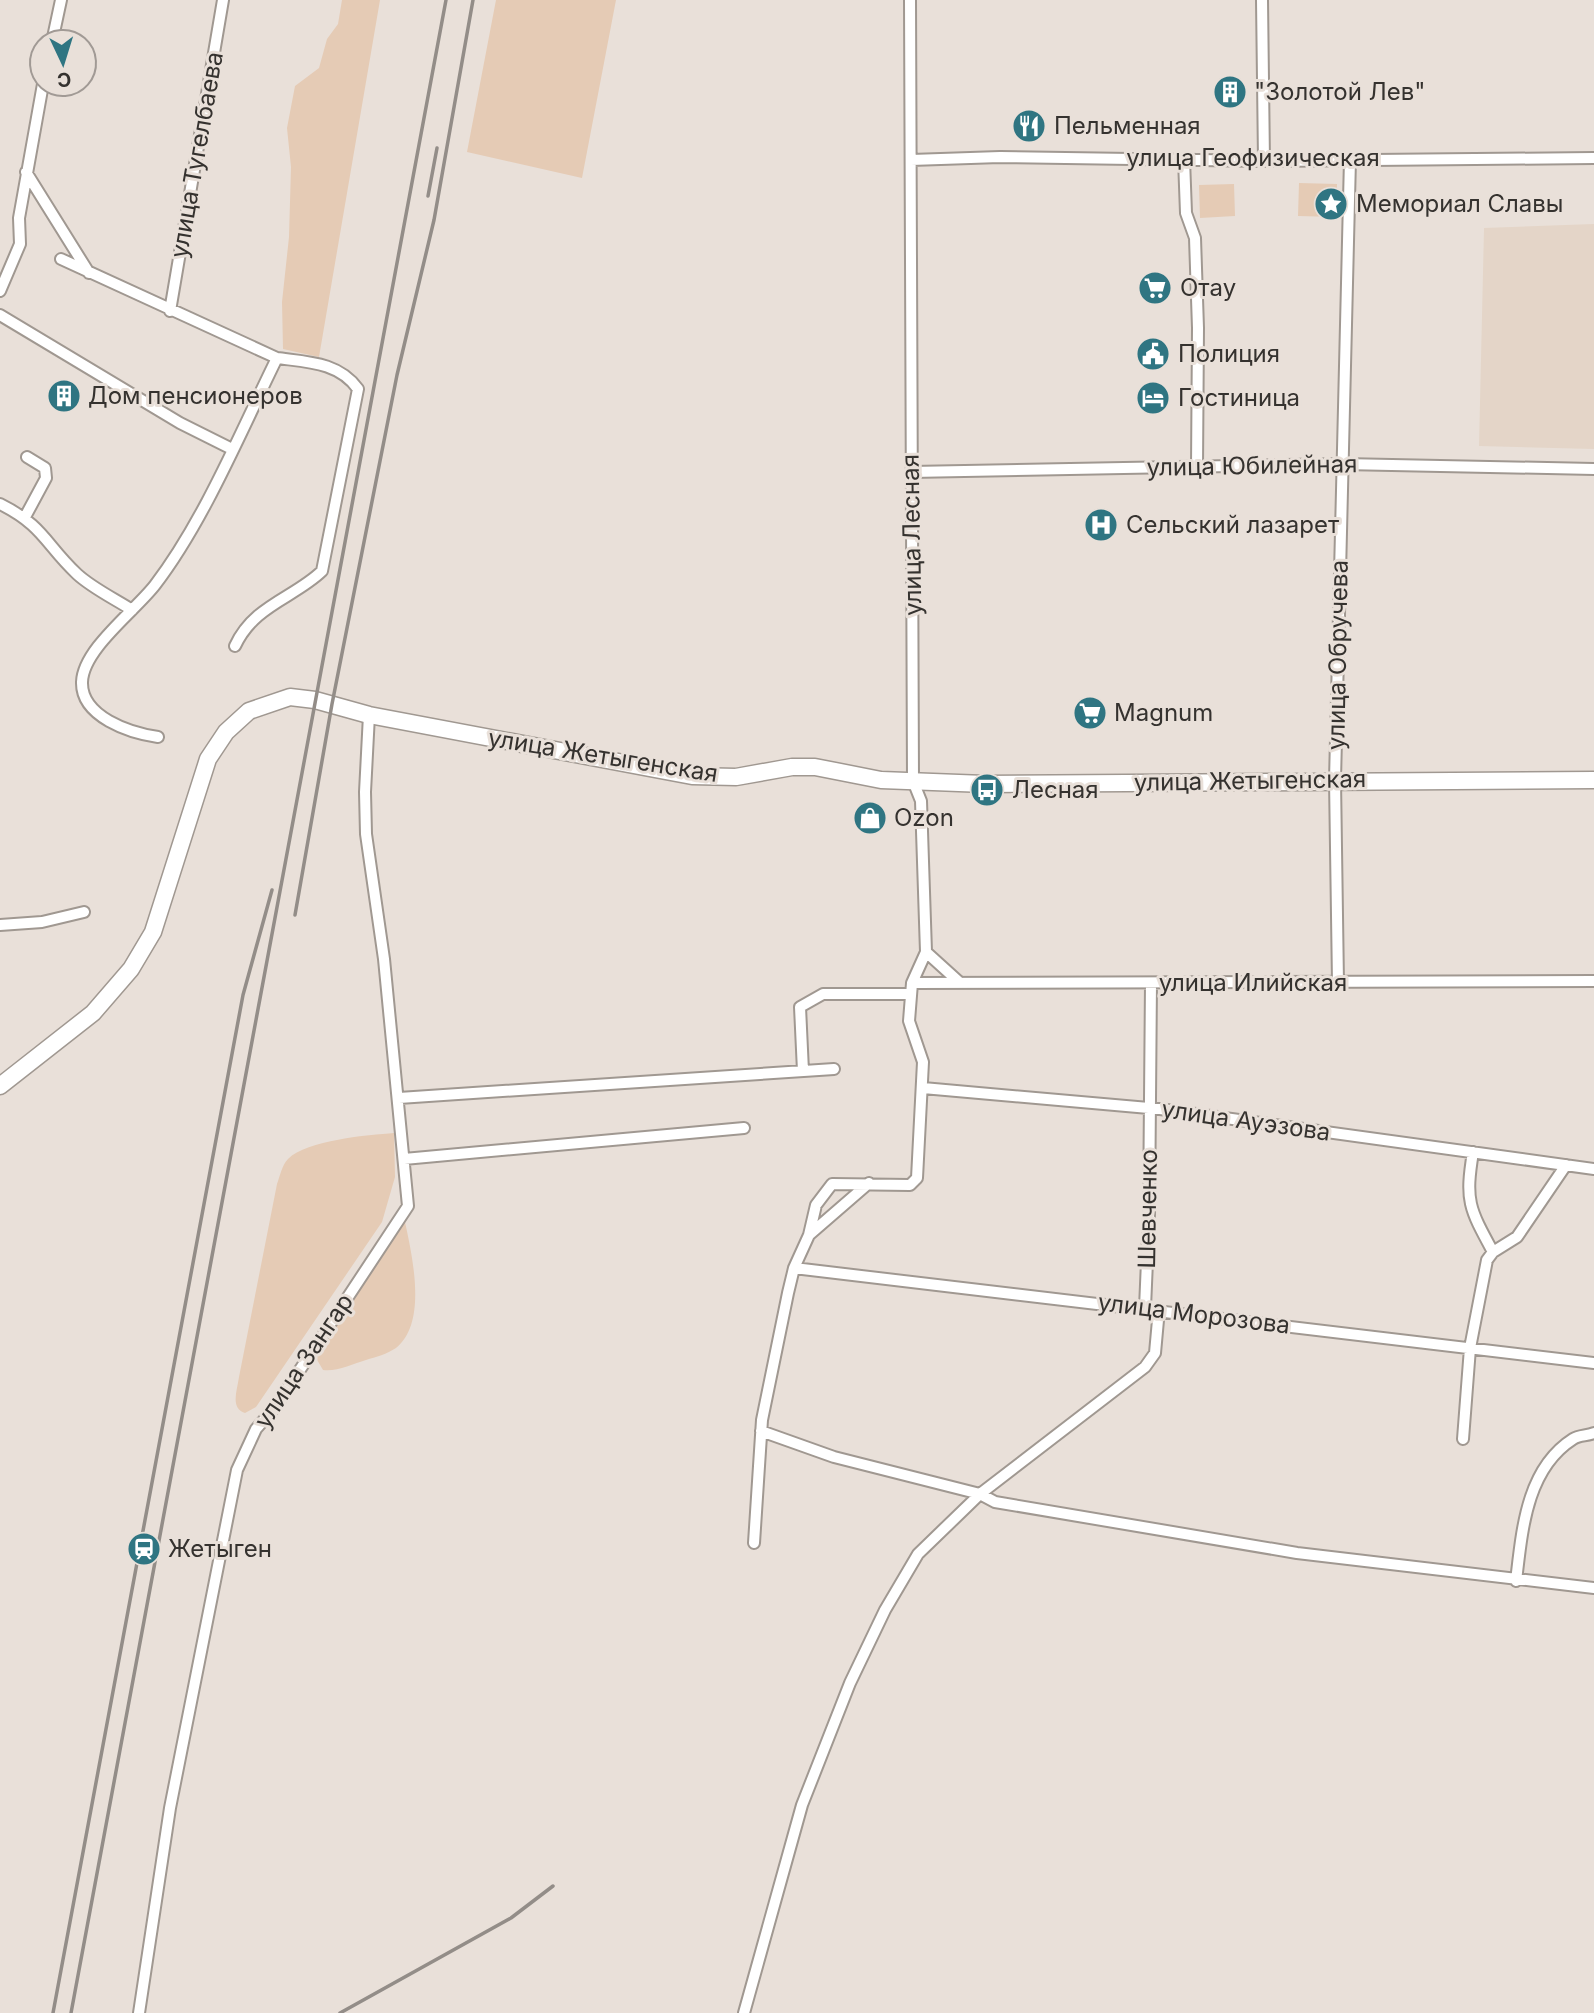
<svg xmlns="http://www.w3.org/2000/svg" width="1594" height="2013" viewBox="0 0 1594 2013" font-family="Inter,sans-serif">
<rect width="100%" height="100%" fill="#e9e0d9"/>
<path fill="#e4d5c8" d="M1594 224V449L1479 446 1484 228Z"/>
<path fill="#e5cbb5" d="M342 0H380L319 357 283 349 282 302 289 237 291 167 287 128 295 86 319 68 327 39 338 24Z
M496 0H616L582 178 467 152Z
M1299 183 1337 184 1336 217 1298 216Z
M1234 184 1235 216 1200 218 1199 185Z
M394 1133 395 1177 382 1222 256 1407 245 1413C230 1408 237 1391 239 1377L277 1184C280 1176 282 1165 288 1159 307 1140 368 1135 394 1133Z
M405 1222C412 1255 428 1323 396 1348 387 1354 376 1357 366 1360 353 1364 336 1372 323 1370L316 1358V1351Z"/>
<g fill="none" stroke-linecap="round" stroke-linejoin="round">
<defs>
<path id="minor" d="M1262 0 1264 161
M52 42 61 0
M1184 159 1186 213 1195 238 1198 328 1197 467
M911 160 1000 157 1264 161 1594 158
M26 172 89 273
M61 259 277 358
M0 291 20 244 19 218 43 84
M170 311 223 0
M0 315 180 423 232 449
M911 472 1343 464 1594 469
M0 504C44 526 45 544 77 574 92 588 115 599 132 610
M25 517 46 478 45 468 27 457
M158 737C130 733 81 717 82 682 83 649 135 611 155 585 204 521 241 431 277 358 307 362 339 362 358 389L322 571C294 598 254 605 235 646
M0 925 42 922 84 912
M926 952 958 981
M912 983 1594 981
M1338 983 1335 780 1350 159
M803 1071 800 1007 823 994H910
M923 1088 1160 1109 1594 1169
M399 1098 834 1069
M1473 1152C1465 1201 1469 1208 1493 1252
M404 1159 744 1128
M809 1235 869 1183
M794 1268 1594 1363
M1145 1308 1149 1214 1151 983
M761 1431 834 1457 980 1494 995 1502 1297 1553 1594 1588
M1463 1439 1470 1348 1487 1260 1493 1252 1517 1237 1566 1165
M754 1543 762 1420 788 1293 794 1268 809 1235 816 1205 832 1184 910 1185 917 1178 923 1062 909 1021 912 983 926 952 921 801 913 781 910 0
M1516 1581C1522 1531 1526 1469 1573 1439 1579 1435 1587 1436 1594 1433
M139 2013 170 1808 237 1470 256 1429 276 1406 408 1206 384 959 366 834 365 792 369 715
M744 2013 802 1805 850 1683 885 1610 918 1554 980 1494 1145 1367 1155 1353 1159 1309"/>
<path id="secondary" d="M0 1086 93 1013 131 969 153 932 208 759 226 732 249 711 290 697 315 700 369 715 692 776 736 777 792 767H815L881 780 985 784 1594 780"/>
</defs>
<use href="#minor" stroke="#a09891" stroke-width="14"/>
<use href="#secondary" stroke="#a09891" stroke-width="19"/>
<use href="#minor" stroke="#fff" stroke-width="10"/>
<use href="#secondary" stroke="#fff" stroke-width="16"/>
<path stroke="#938d88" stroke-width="3.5" d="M428 196 437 148
M295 915 332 704 397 375 434 220 473 0
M53 2013 243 995 272 890
M71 2013 446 0
M340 2013 511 1918 553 1886"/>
</g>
<defs>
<symbol id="building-disc" viewBox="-11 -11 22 22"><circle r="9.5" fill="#2f7582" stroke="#e9e0d9"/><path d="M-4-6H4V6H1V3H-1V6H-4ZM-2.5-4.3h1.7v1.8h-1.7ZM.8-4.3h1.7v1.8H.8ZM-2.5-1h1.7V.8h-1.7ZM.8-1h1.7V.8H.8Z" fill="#fff"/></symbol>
<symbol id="restaurant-disc" viewBox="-11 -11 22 22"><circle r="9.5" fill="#2f7582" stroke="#e9e0d9"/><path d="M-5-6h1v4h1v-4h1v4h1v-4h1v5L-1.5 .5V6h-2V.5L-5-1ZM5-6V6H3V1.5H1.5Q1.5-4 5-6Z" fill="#fff"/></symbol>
<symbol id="sight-disc" viewBox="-11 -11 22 22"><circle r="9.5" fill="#2f7582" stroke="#e9e0d9"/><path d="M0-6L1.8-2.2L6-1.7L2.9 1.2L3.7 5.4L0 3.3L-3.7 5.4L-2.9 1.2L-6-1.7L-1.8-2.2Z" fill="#fff"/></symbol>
<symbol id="supermarket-disc" viewBox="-11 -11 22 22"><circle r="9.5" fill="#2f7582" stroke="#e9e0d9"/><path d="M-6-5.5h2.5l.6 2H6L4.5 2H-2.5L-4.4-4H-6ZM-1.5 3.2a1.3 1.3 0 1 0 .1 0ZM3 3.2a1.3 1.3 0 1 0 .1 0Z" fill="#fff"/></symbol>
<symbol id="civic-disc" viewBox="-11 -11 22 22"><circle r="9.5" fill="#2f7582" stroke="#e9e0d9"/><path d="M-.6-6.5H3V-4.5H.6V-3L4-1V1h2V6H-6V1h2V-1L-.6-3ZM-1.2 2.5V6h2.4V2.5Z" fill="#fff"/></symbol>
<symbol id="hotel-disc" viewBox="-11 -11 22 22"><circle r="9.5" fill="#2f7582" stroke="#e9e0d9"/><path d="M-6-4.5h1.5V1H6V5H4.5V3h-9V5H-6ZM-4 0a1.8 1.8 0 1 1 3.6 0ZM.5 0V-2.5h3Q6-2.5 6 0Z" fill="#fff"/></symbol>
<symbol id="hospital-disc" viewBox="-11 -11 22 22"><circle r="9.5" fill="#2f7582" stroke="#e9e0d9"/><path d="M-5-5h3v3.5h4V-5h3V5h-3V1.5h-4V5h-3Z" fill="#fff"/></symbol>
<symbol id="bus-disc" viewBox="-11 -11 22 22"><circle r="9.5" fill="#2f7582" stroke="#e9e0d9"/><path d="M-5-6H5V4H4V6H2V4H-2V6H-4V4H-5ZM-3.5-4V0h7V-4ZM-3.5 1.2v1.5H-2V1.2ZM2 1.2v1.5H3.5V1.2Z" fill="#fff"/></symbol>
<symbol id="shop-disc" viewBox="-11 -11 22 22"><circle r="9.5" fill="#2f7582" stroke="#e9e0d9"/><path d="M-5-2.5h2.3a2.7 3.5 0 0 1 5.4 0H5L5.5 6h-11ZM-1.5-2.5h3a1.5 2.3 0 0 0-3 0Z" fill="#fff"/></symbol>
<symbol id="station-disc" viewBox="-11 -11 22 22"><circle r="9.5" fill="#2f7582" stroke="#e9e0d9"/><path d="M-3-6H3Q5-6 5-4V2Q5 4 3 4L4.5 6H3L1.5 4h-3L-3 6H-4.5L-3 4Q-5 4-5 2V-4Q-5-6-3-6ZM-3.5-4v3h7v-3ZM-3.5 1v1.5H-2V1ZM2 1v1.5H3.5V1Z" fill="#fff"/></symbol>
</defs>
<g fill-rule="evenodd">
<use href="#building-disc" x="1211" y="73" width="38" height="38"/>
<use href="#restaurant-disc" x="1010" y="107" width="38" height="38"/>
<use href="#sight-disc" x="1312" y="185" width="38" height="38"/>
<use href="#supermarket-disc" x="1136" y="269" width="38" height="38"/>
<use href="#civic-disc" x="1134" y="335" width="38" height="38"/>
<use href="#building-disc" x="45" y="377" width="38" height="38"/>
<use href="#hotel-disc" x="1134" y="379" width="38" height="38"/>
<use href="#hospital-disc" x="1082" y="506" width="38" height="38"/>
<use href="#supermarket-disc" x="1071" y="694" width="38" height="38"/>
<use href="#bus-disc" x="968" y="771" width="38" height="38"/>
<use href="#shop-disc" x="851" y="799" width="38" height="38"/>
<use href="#station-disc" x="125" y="1530" width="38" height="38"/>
</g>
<g text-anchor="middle" stroke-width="6" stroke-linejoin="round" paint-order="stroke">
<g font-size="24" fill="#35322f" stroke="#e9e0d9" text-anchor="start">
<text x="1254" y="100">"Золотой Лев"</text>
<text x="1054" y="134">Пельменная</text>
<text x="1356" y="212">Мемориал Славы</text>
<text x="1180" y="296">Отау</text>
<text x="1178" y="362">Полиция</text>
<text x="88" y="404">Дом пенсионеров</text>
<text x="1178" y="406">Гостиница</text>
<text x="1126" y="533">Сельский лазарет</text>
<text x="1114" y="721">Magnum</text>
<text x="1012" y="798">Лесная</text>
<text x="894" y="826">Ozon</text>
<text x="168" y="1557">Жетыген</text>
</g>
<g font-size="24" fill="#35322f" stroke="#e9e0d9">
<text transform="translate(197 155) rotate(-80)" y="8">улица Тугелбаева</text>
<text x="1253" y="166">улица Геофизическая</text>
<text transform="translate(1252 466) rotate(-1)" y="8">улица Юбилейная</text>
<text transform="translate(912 535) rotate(-91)" y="8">улица Лесная</text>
<text transform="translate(1338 655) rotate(-89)" y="8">улица Обручева</text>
<text transform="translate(603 756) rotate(9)" y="8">улица Жетыгенская</text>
<text transform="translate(1250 781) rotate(-1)" y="8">улица Жетыгенская</text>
<text x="1253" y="991">улица Илийская</text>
<text transform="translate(1246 1121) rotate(8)" y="8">улица Ауэзова</text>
<text transform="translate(1148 1209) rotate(-89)" y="8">Шевченко</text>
<text transform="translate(1194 1314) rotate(7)" y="8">улица Морозова</text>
<text transform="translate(304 1361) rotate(-56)" y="8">улица Зангар</text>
</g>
</g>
<g transform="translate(63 63) rotate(176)"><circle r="33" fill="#e9e0d9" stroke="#a19a95" stroke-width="2"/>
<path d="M0-5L12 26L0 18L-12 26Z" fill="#2f7582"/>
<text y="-10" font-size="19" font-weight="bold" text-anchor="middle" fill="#35322f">С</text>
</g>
</svg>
